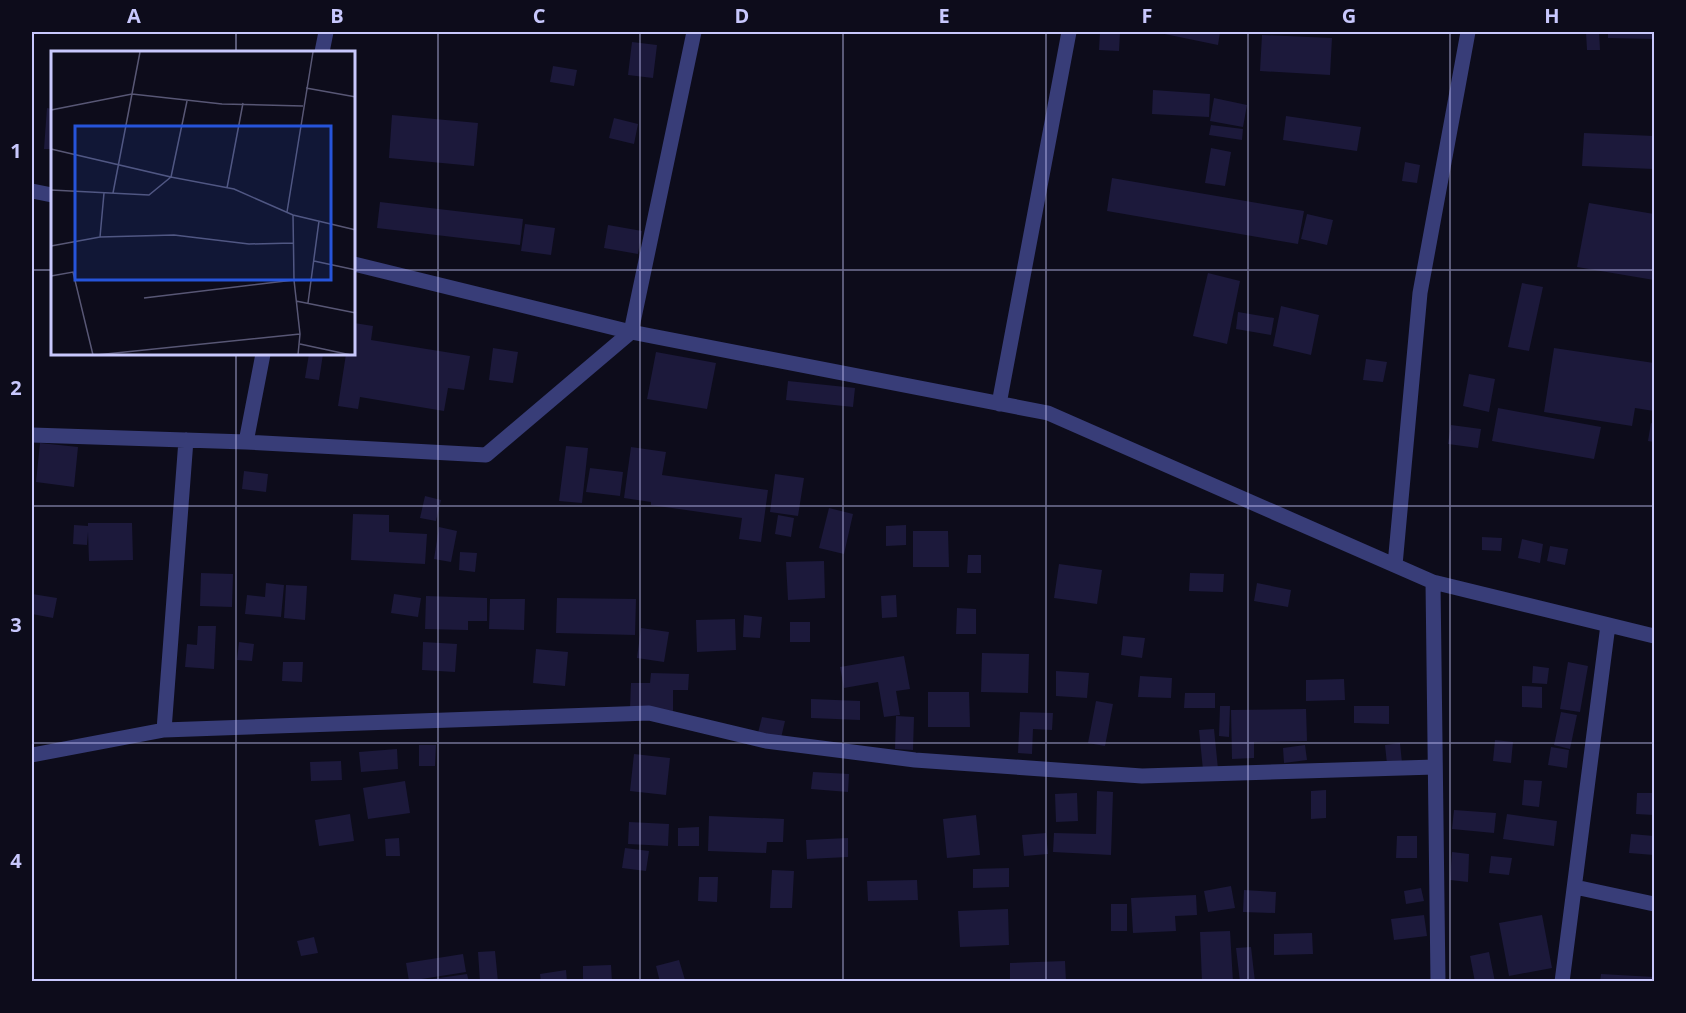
<svg xmlns="http://www.w3.org/2000/svg" width="1686" height="1013" viewBox="0 0 1686 1013" font-family="'Open Sans',sans-serif">
<rect width="100%" height="100%" fill="#0d0c1b"/>
<path fill="#1c193b" d="M1100 32H1120L1119 51 1099 50Z
M1155 32H1220L1218 45Z
M1586 32H1599L1600 50H1587Z
M1608 32H1654V39L1608 38Z
M1262 35 1332 38 1330 75 1260 71Z
M632 42 657 45 653 78 628 75Z
M553 66 577 70 574 86 550 82Z
M1153 90 1210 94 1209 117 1152 114Z
M1214 98 1247 105 1243 127 1210 121Z
M47 108 52 109V149H44Z
M392 115 478 123 474 166 389 158Z
M1286 116 1361 127 1357 151 1283 140Z
M614 118 638 124 634 144 609 138Z
M1211 125 1243 129 1242 140 1209 135Z
M1584 133 1654 136V169L1582 166Z
M1211 148 1231 152 1225 186 1205 183Z
M1405 162 1420 165 1417 183 1402 181Z
M1112 178 1304 211 1298 244 1107 211Z
M380 202 523 219 520 245 377 228Z
M1589 203 1654 214V280L1577 267Z
M1307 214 1333 220 1327 245 1301 239Z
M525 224 555 228 551 255 521 251Z
M608 225 642 231 638 254 604 248Z
M1208 273 1240 281 1227 344 1193 336Z
M1522 283 1543 287 1529 351 1508 347Z
M1281 306 1319 315 1311 355 1273 346Z
M1238 312 1274 318 1271 335 1236 329Z
M354 323 373 326 371 340 470 356 464 390 448 388 444 411 360 397 358 409 338 406 346 354H354Z
M493 348 518 352 513 383 489 380Z
M1554 348 1654 363V411L1635 408 1632 426 1544 412Z
M656 352 716 363 707 409 647 399Z
M309 354H323L319 380 305 378Z
M1366 359 1387 362 1383 382 1363 380Z
M1469 374 1495 379 1489 412 1463 406Z
M788 381 855 388 853 407 786 400Z
M1498 408 1601 427 1594 459 1492 441Z
M1651 423 1654 424V442L1648 441Z
M1451 425 1481 429 1478 448 1448 444Z
M40 443 78 447 74 487 36 482Z
M566 446 588 448 582 503 559 501Z
M631 447 666 452 662 475 768 490 761 542 739 539 742 518 651 505V502L624 498Z
M590 468 623 472 620 496 586 492Z
M244 471 268 474 266 492 242 489Z
M775 474 804 478 798 516 770 512Z
M425 496 441 500 436 521 420 518Z
M829 508 853 514 844 554 819 548Z
M353 514 389 515V532L427 534 425 564 351 560Z
M778 515 794 518 791 537 775 534Z
M88 523H132L133 560 89 561 88 532 87 545 73 544 74 525 88 526Z
M906 525V545L886 546V526Z
M439 527 457 531 451 562 434 559Z
M913 531H948L949 567H913Z
M1482 537 1502 538 1501 551 1482 550Z
M1522 539 1543 544 1540 563 1518 558Z
M1550 546 1568 549 1565 565 1547 561Z
M460 552 477 553 475 572 459 570Z
M968 555H981V573H967Z
M824 561 825 598 788 600 786 562Z
M1059 564 1102 570 1097 604 1054 598Z
M201 573 233 574 232 607 200 606Z
M1190 573 1224 574 1223 592 1189 591Z
M266 583 284 585 281 617 245 614 247 595 265 597Z
M1257 583 1291 590 1288 607 1254 601Z
M286 585 307 586 305 620 284 618Z
M32 594 57 598 53 618 32 614Z
M394 594 421 598 418 617 391 613Z
M896 595 897 617 882 618 881 596Z
M426 596 487 598V621H468V630L425 629Z
M557 598 636 599 635 635 556 633Z
M490 599H525L524 630 489 629Z
M957 608 976 609V634H956Z
M744 615 762 617 760 638 743 637Z
M735 619 736 650 697 652 696 620Z
M790 622H810V642H790Z
M198 626H216L214 669 185 667 187 644 197 645Z
M641 628 669 632 664 662 637 658Z
M1123 636 1145 638 1142 658 1121 655Z
M239 642 254 644 252 661 237 660Z
M423 642 457 644 455 672 422 670Z
M536 649 568 652 565 686 533 683Z
M982 653 1029 654 1028 693 981 692Z
M904 656 910 689 896 691 900 715 884 717 878 682 844 688 840 667Z
M283 662H303L302 682 282 681Z
M1568 662 1588 666 1580 712 1560 709Z
M1533 666 1549 668 1547 684 1532 683Z
M1056 671 1089 673 1087 698 1056 696Z
M651 673 689 674 688 690H673V711L630 709 631 683H650Z
M1140 676 1172 678 1171 698 1138 697Z
M1344 679 1345 700 1306 701V680Z
M1522 686 1542 687V708L1522 707Z
M928 692H969L970 727H928Z
M1185 693H1215V708H1184Z
M811 699 860 701V720L811 718Z
M1096 701 1113 704 1105 746 1088 743Z
M1220 706H1230L1229 737 1219 736Z
M1354 706H1389V724L1354 723Z
M1306 709 1307 741 1254 742V758L1232 759 1231 710Z
M1020 712 1053 713 1052 730 1033 729 1032 754 1018 753Z
M1561 712 1577 715 1570 749 1554 745Z
M896 716 914 717 913 750 895 749Z
M762 717 785 721 781 738 758 733Z
M1214 729 1218 769 1203 770 1199 730Z
M1495 740 1513 742 1511 763 1493 761Z
M1400 743 1402 763 1387 764 1385 745Z
M419 745H436L435 766H419Z
M1305 745 1307 760 1284 763 1283 748Z
M1551 747 1569 750 1567 768 1548 765Z
M397 749 398 769 361 772 359 752Z
M634 754 670 758 666 795 630 791Z
M341 761 342 780 311 781 310 762Z
M813 772 849 774 848 792 811 789Z
M1524 780 1542 781 1539 807 1522 805Z
M405 781 410 813 368 819 363 788Z
M1326 790V818L1311 819V791Z
M1097 791 1113 792 1111 855 1053 852 1054 833 1096 834Z
M1077 793 1078 821 1056 822 1055 794Z
M1637 793H1654V815L1636 814Z
M1454 810 1496 813 1494 833 1452 829Z
M350 814 354 841 319 846 315 820Z
M1507 814 1557 821 1554 846 1503 839Z
M976 815 980 855 947 858 943 819Z
M709 816 784 819 783 842H767L766 853 708 851Z
M629 822 669 824 668 846 628 844Z
M699 827V846H678V828Z
M1046 833 1048 854 1024 856 1022 835Z
M1631 834 1654 836V855L1629 853Z
M1397 836H1417V858H1396Z
M399 838 400 856H386L385 839Z
M848 838V857L807 859 806 840Z
M625 848 649 851 646 871 622 868Z
M1452 852 1469 854 1468 882 1450 880Z
M1491 856 1512 858 1509 875 1489 873Z
M1009 868V887L973 888V869Z
M772 870 794 871 792 908H770Z
M699 877H718L717 902 698 901Z
M917 880 918 900 868 901 867 881Z
M1231 886 1235 908 1208 912 1204 891Z
M1421 888 1424 901 1406 904 1404 891Z
M1244 890 1276 892 1275 913 1243 912Z
M1196 895 1197 915 1175 916 1176 931 1133 933 1131 898Z
M1111 904H1127V931H1111Z
M1008 909 1009 945 960 947 958 911Z
M1424 915 1427 936 1394 940 1391 919Z
M1542 915 1552 968 1509 976 1499 923Z
M1230 931 1233 982H1202L1200 932Z
M1312 933 1313 954 1274 955V934Z
M314 937 318 953 301 956 297 941Z
M1251 947 1255 982H1240L1236 948Z
M495 951 498 982H480L478 952Z
M1489 952 1495 982H1475L1470 956Z
M463 954 466 972 409 981 406 963Z
M679 960 685 980 660 982 656 966Z
M1065 961 1066 982H1010V963Z
M611 965 612 982H583V966Z
M566 970 567 982H541L540 974Z
M467 974 469 982H432V979Z
M1601 974 1654 977V982H1600Z"/>
<g fill="none" stroke-linecap="round" stroke-linejoin="round">
<path stroke="#383d78" stroke-width="15" d="M322 52 326 32
M32 191 52 195
M354 264 631 332 694 32
M999 404 1069 32
M32 435 246 442 486 455 631 332 1048 413 1433 582 1654 636
M246 442 263 354
M1395 565 1420 293 1468 32
M1433 582 1438 982
M164 730 186 440
M32 755 164 730 649 713 766 741 915 760 1142 776 1435 767
M1575 887 1654 904
M1562 982 1608 625"/>
</g>
<path fill="none" stroke="#c8c8fd" stroke-width="1.5" stroke-opacity="0.55" d="M236 32V52M438 32V982M640 32V982M843 32V982M1046 32V982M1248 32V982M1450 32V982M32 270H52M354 270H1654M236 354V982M32 506H1654M32 743H1654"/>
<g transform="translate(51 51)">
<rect width="304" height="304" fill="#0d0c1b"/>
<path fill="none" stroke="#585775" stroke-width="1.5" d="M255 37 305 46M0 59 81 43 171 53 252 55M0 98 120 126 136 50M176 137 192 52M0 139 98 144 120 126 183 138 242 164 305 179M62 142 89 1M236 161 262 1M242 164 243 229 249 283 247 304M49 186 53 142M0 195 49 186 123 184 198 193 242 192M263 210 305 219M0 225 22 221 42 304M93 247 243 229M245 250 305 262M257 252 268 170M249 293 300 304M45 304 249 283"/>
<path fill="#2654da" fill-opacity="0.15" stroke="#2654da" stroke-width="3" d="M24 75H280V229H24Z"/>
<rect width="304" height="304" fill="none" stroke="#c8c8fd" stroke-width="3"/>
</g>
<rect width="1686" height="1013" fill="none" stroke="#0d0c1b" stroke-width="66"/>
<rect x="33" y="33" width="1620" height="947" fill="none" stroke="#c8c8fd" stroke-width="2"/>
<g font-size="20" text-anchor="middle" font-weight="bold" fill="#c8c8fd">
<text x="134" y="23">A</text>
<text x="337" y="23">B</text>
<text x="539" y="23">C</text>
<text x="742" y="23">D</text>
<text x="944" y="23">E</text>
<text x="1147" y="23">F</text>
<text x="1349" y="23">G</text>
<text x="1552" y="23">H</text>
<text x="16" y="158">1</text>
<text x="16" y="395">2</text>
<text x="16" y="632">3</text>
<text x="16" y="868">4</text>
</g>
</svg>
